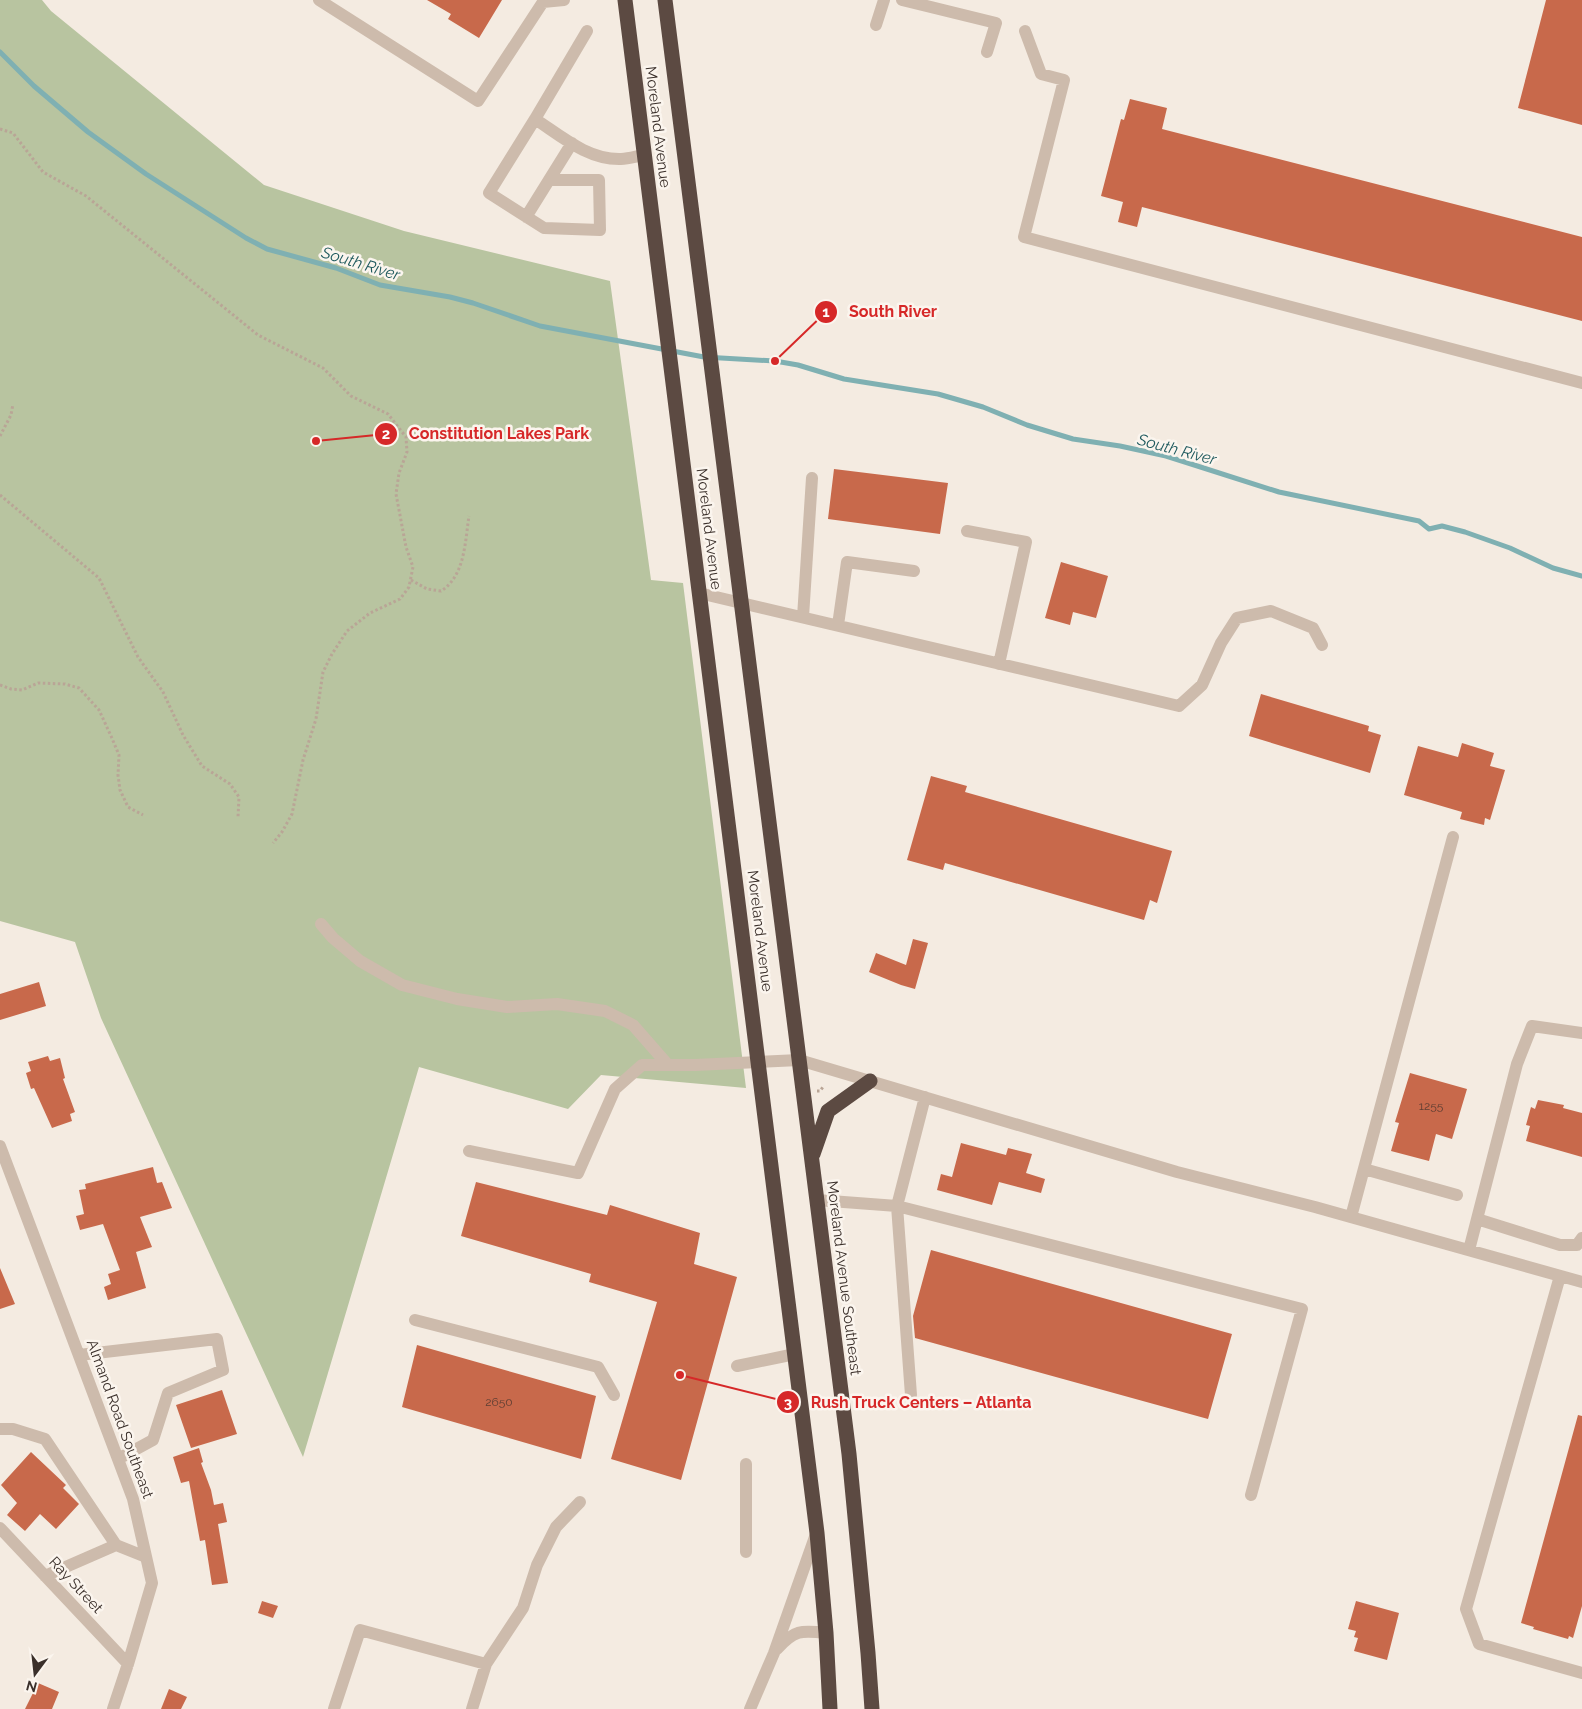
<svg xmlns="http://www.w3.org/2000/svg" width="1582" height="1709" viewBox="0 0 1582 1709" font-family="Raleway,sans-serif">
<rect width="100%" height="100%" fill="#f4ebe1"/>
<path fill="#b8c4a0" d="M0 0H42L51 11 264 185 404 231 610 281 651 580 683 583 746 1088 601 1075 568 1109 419 1067 303 1457 101 1018 75 942 0 921Z"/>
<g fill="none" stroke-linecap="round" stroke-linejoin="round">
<path stroke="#7fb0b2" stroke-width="5" d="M0 52 34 86 88 132 146 174 246 238 267 249 336 268 380 285 450 297 473 303 540 326 704 357 775 361 798 365 844 379 938 394 983 407 1027 425 1073 439 1120 446 1166 456 1279 492 1419 521 1429 529 1442 526 1465 532 1510 548 1553 568 1582 576"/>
</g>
<path fill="#c8694b" d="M427 0H502L479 38 448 19 451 14Z
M1546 0H1582V125L1518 108Z
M1130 99 1167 108 1162 129 1582 237V321L1142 207 1137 227 1118 222 1123 202 1101 196 1121 119 1124 120Z
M834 469 948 483 940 534 828 519Z
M1061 562 1108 576 1096 618 1073 612 1070 625 1045 618Z
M1261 694 1369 726 1368 731 1381 735 1370 773 1249 736Z
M1462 743 1494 753 1490 766 1505 770 1490 820 1485 818 1484 825 1460 819 1462 812 1404 795 1418 746 1458 757Z
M931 776 967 786 965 792 1172 851 1157 903 1150 900 1144 920 945 863 943 870 907 860Z
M913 939 928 943 915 989 901 985 869 972 876 953 906 965Z
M39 982 46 1006 0 1020V994Z
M48 1056 50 1061 60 1058 65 1078 63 1079 75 1112 70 1114 72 1121 52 1128 34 1088 31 1089 26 1073 31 1071 28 1062Z
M1410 1073 1467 1089 1452 1139 1436 1134 1429 1161 1391 1151 1399 1123 1395 1122Z
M1538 1100 1564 1105 1563 1108 1582 1113V1157L1526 1141 1530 1126 1526 1125 1531 1107 1535 1109Z
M961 1143 1006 1155 1008 1148 1032 1154 1026 1173 1045 1179 1041 1193 999 1182 992 1205 937 1190 941 1174 952 1177Z
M153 1167 157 1183 162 1182 172 1208 140 1217 152 1247 136 1252 146 1288 108 1300 104 1287 111 1284 108 1274 120 1270 103 1224 80 1230 76 1216 84 1214 79 1190 86 1189 85 1184Z
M476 1182 607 1215 610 1205 700 1233 694 1264 737 1277 681 1480 611 1459 657 1302 589 1282 591 1274 461 1236Z
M931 1250 1232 1334 1208 1419 915 1338 913 1316Z
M0 1268 15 1304 0 1309Z
M417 1345 596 1396 581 1459 402 1407Z
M222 1390 237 1434 191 1448 176 1405Z
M1578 1415 1582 1416V1606L1573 1638 1569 1636 1568 1639 1533 1629 1534 1627 1521 1623Z
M199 1448 203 1462 201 1463 211 1490 214 1505 223 1503 227 1522 218 1524 228 1583 212 1585 205 1540 200 1541 189 1481 181 1483 173 1457Z
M31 1452 66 1485 63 1488 79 1504 56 1529 40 1514 25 1531 7 1515 17 1503 1 1485Z
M262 1601 278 1606 273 1618 258 1613Z
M1356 1601 1399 1613 1387 1660 1354 1651 1358 1638 1354 1637 1356 1631 1348 1629Z
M38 1683 59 1692 52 1709H25Z
M169 1689 187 1697 181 1709H161Z"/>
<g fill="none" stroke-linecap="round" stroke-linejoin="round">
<path stroke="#b9a596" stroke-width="3" stroke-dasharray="2.5 2.5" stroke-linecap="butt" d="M0 129 13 133 43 172 86 196 258 335 323 368 351 396 388 414 406 437 407 452 399 473 396 494 406 547 413 567 409 587 400 599 370 613 347 631 332 654 323 672 316 719 303 760 292 814 282 832 273 843
M0 436 11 415 13 404
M0 495 99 578 138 657 163 692 183 735 202 766 230 784 239 797 238 817
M411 580 427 589 441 591C465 576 465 542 469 516
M0 685 11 689 22 690 38 683 65 684 79 688 99 710 111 736 119 755 118 775 120 790 128 807 143 815
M817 1091H820L823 1087"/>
<path stroke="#cdbbac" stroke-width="12" d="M319 0 478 101 543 2 564 0
M902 0 996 23 987 52
M876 25 884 0
M587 31 535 119C561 136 588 160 621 159 629 159 637 156 644 155
M1025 31 1041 74 1064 80 1024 237 1582 383
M535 119 489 193 544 228 600 230 599 180H550
M526 217 572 143
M967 531 1026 542 999 664
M699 593 1179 706 1202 685 1221 643 1237 618 1271 611 1313 628 1322 645
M803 617 812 478
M838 625 847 562 914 571
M321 924 333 938 360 961 402 985 457 999 507 1007 557 1004 605 1011 633 1025 668 1065
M0 1146 133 1499 152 1583 128 1664 113 1709
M469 1151 578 1173 615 1089 642 1065H695L799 1060 1177 1172 1315 1207 1582 1282
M1364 1169 1457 1195
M817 1200 897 1206 925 1097
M1351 1217 1453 837
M1477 1219 1560 1245H1577L1582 1238
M1469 1250 1517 1064 1532 1026 1582 1033
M1560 1276 1466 1609 1479 1644 1582 1673
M415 1320 598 1367 614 1395
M79 1355 217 1339 223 1370 168 1393 153 1440 118 1459
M737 1366 795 1354
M911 1395 897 1206 1302 1309 1251 1495
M0 1429H13L45 1439 116 1545 146 1557
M746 1464V1552
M0 1528 128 1664
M45 1576 116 1545
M777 1649C794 1630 801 1630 826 1633
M334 1709 360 1630 486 1664
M472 1709 486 1664 523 1608 537 1565 556 1527 580 1502
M750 1709 774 1653 816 1534"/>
<path stroke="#5c4a42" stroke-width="15" d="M625 0 817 1533 826 1633 830 1709
M665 0 849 1454 868 1653 872 1709
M813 1154 828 1111 870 1081"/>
</g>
<g text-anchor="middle" stroke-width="5" stroke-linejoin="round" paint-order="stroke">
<g font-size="12" fill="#5e3e33">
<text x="1431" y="1110">1255</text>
<text x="499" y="1406">2650</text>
</g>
<g font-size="15" fill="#3b302b" stroke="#fbf5ee">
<text transform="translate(658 127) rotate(83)" y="5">Moreland Avenue</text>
<text transform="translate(709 529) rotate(83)" y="5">Moreland Avenue</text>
<text transform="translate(760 931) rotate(83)" y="5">Moreland Avenue</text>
<text transform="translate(844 1278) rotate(83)" y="5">Moreland Avenue Southeast</text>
<text transform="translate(120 1419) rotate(70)" y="5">Almand Road Southeast</text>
<text transform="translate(76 1585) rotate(47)" y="5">Ray Street</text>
</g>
<g font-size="16" font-style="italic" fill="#1f5a5e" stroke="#fbf5ee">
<text transform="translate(361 263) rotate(17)" y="6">South River</text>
<text transform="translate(1177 449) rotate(15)" y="6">South River</text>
</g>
</g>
<path fill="none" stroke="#d62828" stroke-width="2" d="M775 361L826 312M316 441L386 434M680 1375L788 1402"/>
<g fill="#d62828" stroke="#fbf5ee" stroke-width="2">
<circle cx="775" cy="361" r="5"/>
<circle cx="316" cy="441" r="5"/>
<circle cx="680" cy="1375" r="5"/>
<circle cx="826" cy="312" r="12"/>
<circle cx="386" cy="434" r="12"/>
<circle cx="788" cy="1402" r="12"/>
</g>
<g font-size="15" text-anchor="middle" font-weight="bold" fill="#fff">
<text x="826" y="317">1</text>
<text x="386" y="439">2</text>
<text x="788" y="1408">3</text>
</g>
<g font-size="16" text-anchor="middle" font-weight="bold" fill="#d62828" stroke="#fbf5ee" stroke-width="5" stroke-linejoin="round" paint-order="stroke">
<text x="893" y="317">South River</text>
<text x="499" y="439">Constitution Lakes Park</text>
<text x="921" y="1408">Rush Truck Centers – Atlanta</text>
</g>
<g transform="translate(35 1674) rotate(195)" stroke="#fbf5ee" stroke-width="4" paint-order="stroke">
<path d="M0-4L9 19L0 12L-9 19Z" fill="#3b302b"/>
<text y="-8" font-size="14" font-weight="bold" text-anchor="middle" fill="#3b302b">N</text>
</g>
</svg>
